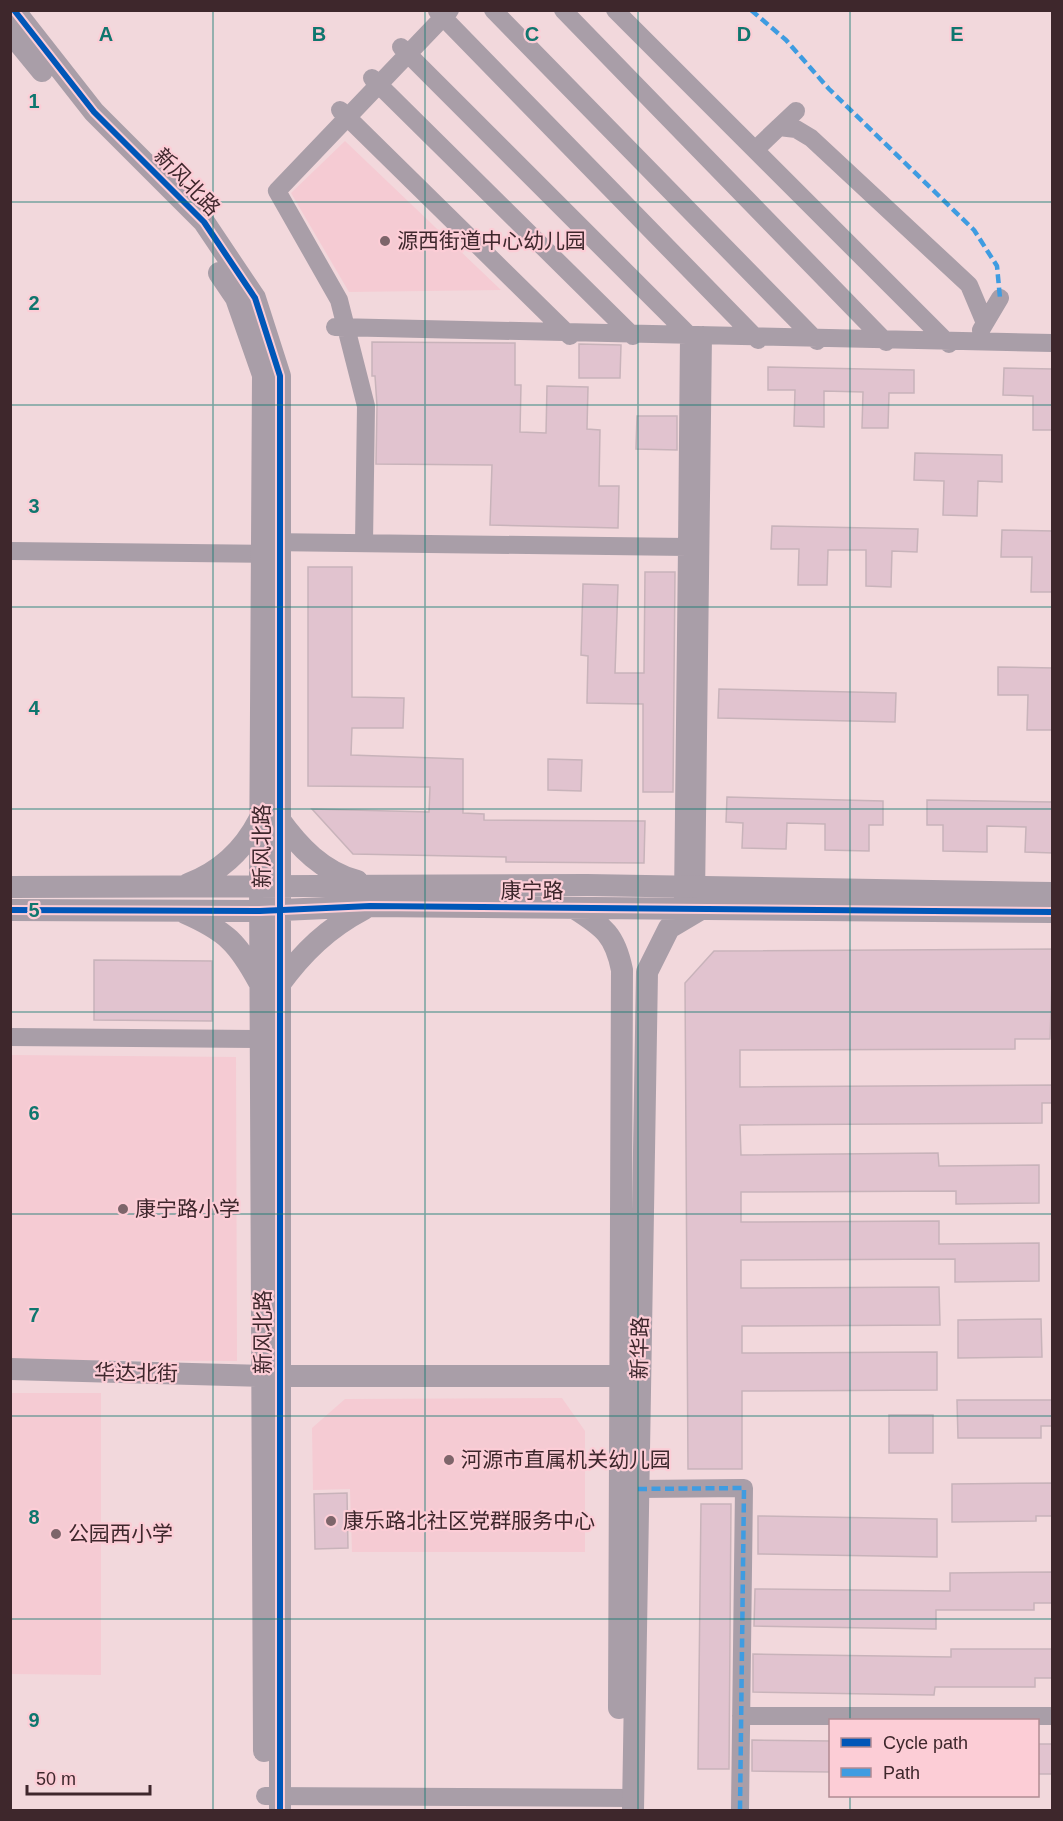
<svg xmlns="http://www.w3.org/2000/svg" width="1063" height="1821" viewBox="0 0 1063 1821" font-family="Helvetica,'Noto Sans SC',sans-serif">
<rect width="100%" height="100%" fill="#f2d8dc"/>
<path fill="#f5cbd3" d="M345 141 501 290 349 292 291 193Z
M11 1055 236 1057 237 1361 11 1360Z
M11 1393H101V1675L11 1674Z
M562 1398 585 1431V1552H352L350 1489 313 1490 312 1428 345 1399Z"/>
<path fill="#e1c3cf" stroke="#c8b3ba" stroke-width="1.5" d="M372 342 515 343V385H521L520 432 546 433 547 386 588 387 587 429 600 430 599 486H619L618 528 490 525 492 465 376 464 377 406 375 376H372Z
M579 344 621 345 620 378H579Z
M768 367 914 370V393H889L888 428H862L863 392 824 391V427L794 426 795 390H768Z
M1004 368 1053 369V430H1033V396L1003 395Z
M637 416H677V450L636 449Z
M915 453 1002 455V482L978 481 977 516 943 515 944 481 914 480Z
M772 526 918 529 917 552 892 551 891 587 866 586V550H828L827 585H798L799 549H771Z
M1002 530 1053 531V592H1031L1032 557H1001Z
M308 567H352V697L404 698 403 728H352L351 755 463 759V813L484 814V820L645 821 644 863 506 862V857L353 854 312 809 429 812 430 787 308 786Z
M645 572H675L673 792H643V704L587 703 588 656 581 655 583 584 618 585 615 673H644Z
M998 667 1053 668V730H1027L1028 695H998Z
M719 689 896 693 895 722 718 718Z
M548 759 582 760 581 791 548 790Z
M727 797 883 801V825H869V851L825 850V824L787 823 786 849 742 848 743 823 726 822Z
M927 800 1053 802V853L1025 852 1026 827 987 826V852L943 851V825H927Z
M1053 949 1050 1039H1015V1049L740 1050V1087L1053 1085V1103H1042V1123L740 1125 741 1155 938 1153 939 1166 1039 1165V1203L956 1204V1191L741 1192V1222L939 1221V1244L1039 1243V1281L955 1282V1259L741 1260V1288L939 1287 940 1325 742 1326V1353L937 1352V1390L742 1391V1469H688L685 983 714 951Z
M94 960 212 961V1021L94 1020Z
M1041 1319 1042 1357 958 1358V1320Z
M957 1400H1053V1426H1041V1438H958Z
M889 1415H933V1453H889Z
M1053 1483V1516H1036V1521L952 1522V1484Z
M347 1493 348 1548 315 1549 314 1494Z
M701 1504H731L729 1769H698Z
M758 1516 937 1519V1557L758 1554Z
M1053 1572V1603H1034V1610H936V1629L754 1626 755 1589 950 1591V1573Z
M951 1649H1053V1678H1035V1687H935L934 1695 753 1692V1654L951 1657Z
M752 1740 831 1741V1772L752 1771Z
M1038 1744H1053V1774H1038Z"/>
<g fill="none" stroke-linecap="round" stroke-linejoin="round">
<path stroke="#a99ea8" stroke-width="18" d="M493 10 817 341
M563 10 886 342
M615 10 949 344
M437 11 758 340
M401 47 689 335 687 547 700 548
M372 78 633 336
M340 110 570 336
M779 127 796 111
M755 150 779 127 796 129 811 138 969 285 985 323
M335 327 1052 343
M981 330 1000 298
M267 542 687 547 683 900
M364 543 366 406 339 300 277 191 450 10
M10 551 275 554
M696 898 703 335
M10 1037 261 1039
M638 1489 744 1488 740 1810
M741 1716H1052
M265 1796 633 1798"/>
<path stroke="#a99ea8" stroke-width="22" d="M14 10 94 112 204 222 255 298 280 376V1810
M10 32 42 71
M219 273 236 298 263 375 260 877 264 1751
M279 819C299 847 323 872 357 881
M188 884C220 872 243 851 259 820
M10 887 587 885 1052 893
M574 908C604 927 615 935 622 970L619 1708
M10 910 260 911 370 906 1052 912
M185 913C226 931 238 943 259 982
M279 985C303 952 328 928 364 909
M10 1369 262 1376H636
M633 1810 647 972 669 928 701 909"/>
<path stroke="#3f9ce1" stroke-width="4.5" stroke-dasharray="9 4.5" stroke-linecap="butt" d="M751 10 786 40 829 89 974 230 997 266 1000 298
M638 1489 744 1488 740 1810"/>
<defs>
<path id="cycleway" d="M14 10 94 112 204 222 255 298 280 376V1810
M10 910 260 911 370 906 1052 912"/>
</defs>
<use href="#cycleway" stroke="#fccdd6" stroke-width="10"/>
<use href="#cycleway" stroke="#0057b8" stroke-width="6"/>
</g>
<path fill="none" stroke="#0f766e" stroke-width="1.5" stroke-opacity="0.55" d="M213 10V1810M425 10V1810M638 10V1810M850 10V1720M10 202H1052M10 405H1052M10 607H1052M10 809H1052M10 1012H1052M10 1214H1052M10 1416H1052M10 1619H1052M850 1796V1810"/>
<g fill="#7d656a" stroke="#fccdd6" stroke-width="2">
<circle cx="385" cy="241" r="6"/>
<circle cx="123" cy="1209" r="6"/>
<circle cx="449" cy="1460" r="6"/>
<circle cx="331" cy="1521" r="6"/>
<circle cx="56" cy="1534" r="6"/>
</g>
<g text-anchor="middle" stroke-width="4.5" stroke-linejoin="round" paint-order="stroke">
<g font-size="21" fill="#3e272c" stroke="#fccdd6">
<text transform="translate(187 182) rotate(46)" y="7">新风北路</text>
<text transform="translate(262 846) rotate(-90)" y="7">新风北路</text>
<text x="532" y="898">康宁路</text>
<text transform="translate(263 1332) rotate(-90)" y="7">新风北路</text>
<text transform="translate(640 1348) rotate(-89)" y="7">新华路</text>
<text transform="translate(136 1373) rotate(1)" y="7">华达北街</text>
</g>
<g font-size="21" fill="#3e272c" stroke="#fccdd6" text-anchor="start">
<text x="397" y="248">源西街道中心幼儿园</text>
<text x="135" y="1216">康宁路小学</text>
<text x="461" y="1467">河源市直属机关幼儿园</text>
<text x="343" y="1528">康乐路北社区党群服务中心</text>
<text x="68" y="1541">公园西小学</text>
</g>
</g>
<g font-size="20" text-anchor="middle" font-weight="bold" fill="#0f766e" stroke="#fccdd6" stroke-width="4.5" stroke-linejoin="round" paint-order="stroke">
<text x="106" y="41">A</text>
<text x="319" y="41">B</text>
<text x="532" y="41">C</text>
<text x="744" y="41">D</text>
<text x="957" y="41">E</text>
<text x="34" y="108">1</text>
<text x="34" y="310">2</text>
<text x="34" y="513">3</text>
<text x="34" y="715">4</text>
<text x="34" y="917">5</text>
<text x="34" y="1120">6</text>
<text x="34" y="1322">7</text>
<text x="34" y="1524">8</text>
<text x="34" y="1727">9</text>
</g>
<rect width="1063" height="1821" fill="none" stroke="#3e272c" stroke-width="24"/>
<rect x="829" y="1719" width="210" height="78" fill="#fccdd6" stroke="#b08b92" stroke-width="1.5"/>
<rect x="841" y="1738" width="30" height="9" fill="#0057b8" stroke="#b08b92" stroke-width="1.5"/>
<text x="883" y="1749" font-size="18" fill="#3e272c">Cycle path</text>
<rect x="841" y="1768" width="30" height="9" fill="#3f9ce1" stroke="#b08b92" stroke-width="1.5"/>
<text x="883" y="1779" font-size="18" fill="#3e272c">Path</text>
<path d="M27 1785v9h123v-9" fill="none" stroke="#3e272c" stroke-width="3"/>
<text x="36" y="1785" font-size="18" fill="#3e272c" stroke="#fccdd6" stroke-width="4.5" paint-order="stroke">50 m</text>
</svg>
